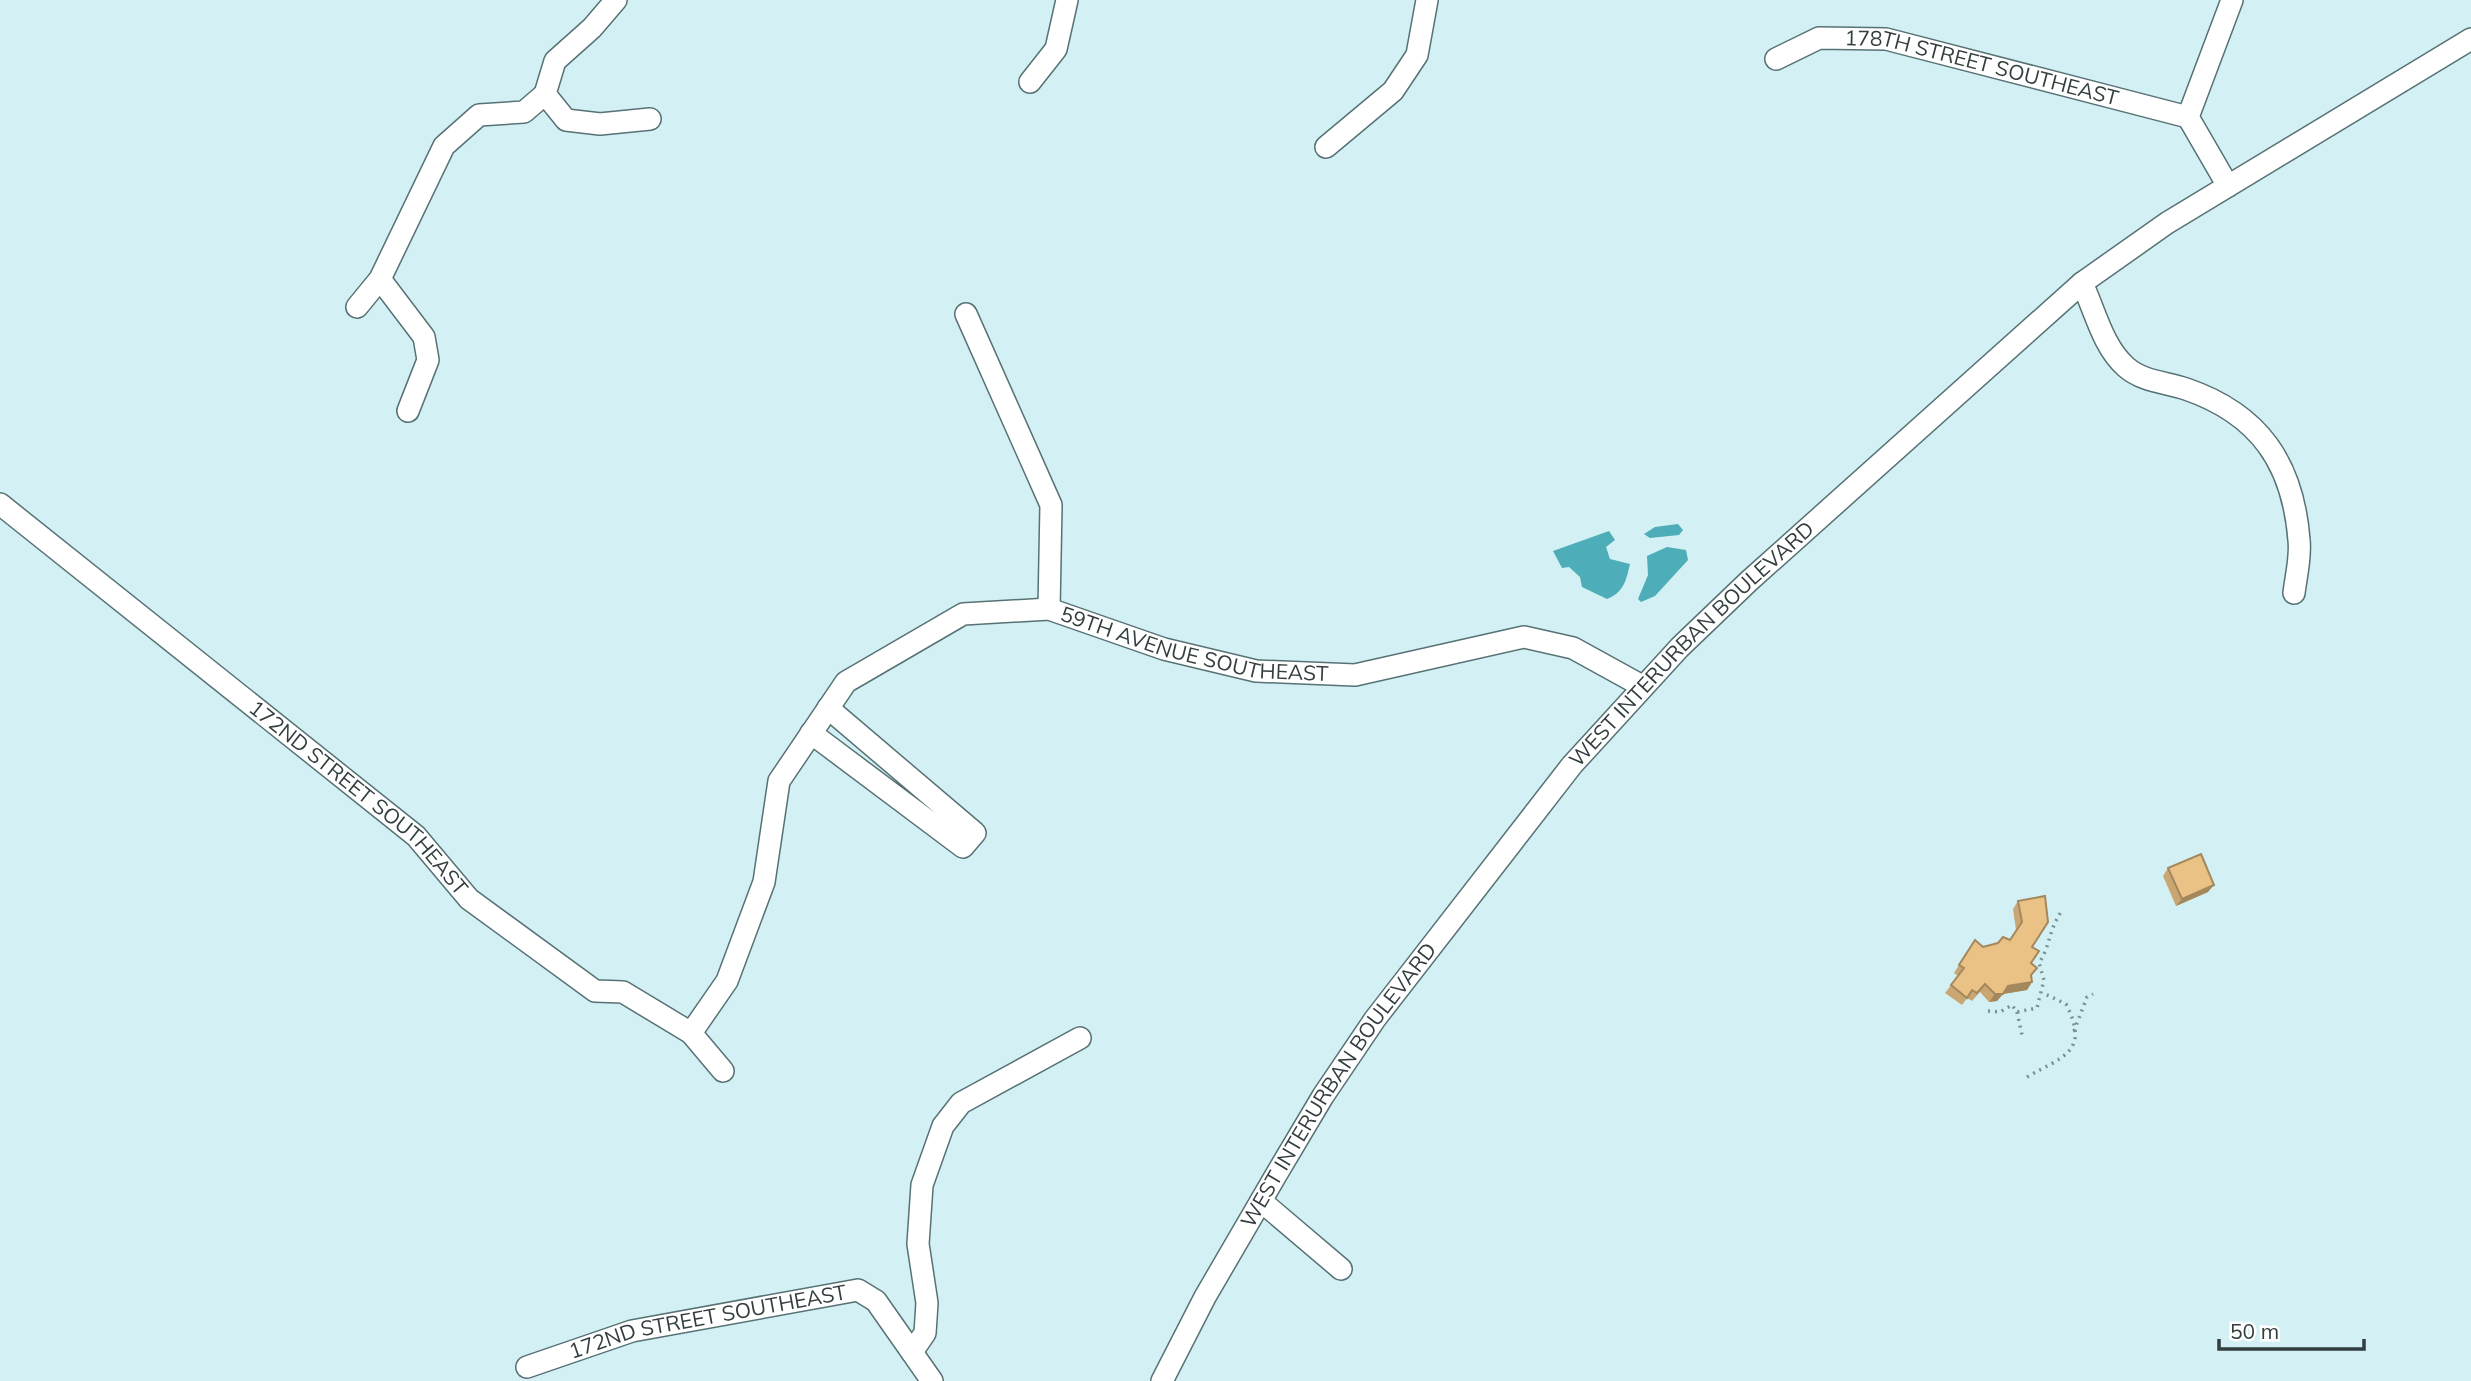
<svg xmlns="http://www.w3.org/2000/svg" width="2471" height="1381" viewBox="0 0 2471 1381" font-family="Mulish,sans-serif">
<rect width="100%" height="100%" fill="#d3f0f4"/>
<path fill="#4dadb8" d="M1678 524 1683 530 1679 535 1650 538 1644 534 1655 527Z
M1609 531 1615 540 1606 547 1610 559 1630 564C1626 581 1624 592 1607 599L1582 587 1580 577 1569 567 1562 568 1553 551Z
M1667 547 1686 550 1688 560 1655 596 1641 602 1638 599 1648 575 1647 556Z"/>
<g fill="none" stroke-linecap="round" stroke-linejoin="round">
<defs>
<g id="minor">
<path d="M616 0 592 28 555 61 545 94 566 120 600 124 650 119"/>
<path id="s1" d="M1776 59 1819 38 1886 39 2188 117"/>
<path d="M1030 82 1056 49 1067 0"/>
<path d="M1326 147 1393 91 1417 55 1427 0"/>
<path d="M2228 186 2188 117 2232 0"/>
<path d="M380 279 424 337 428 360 408 411"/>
<path d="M2082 283C2095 311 2103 347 2126 367 2143 382 2166 382 2186 389 2259 414 2293 463 2299 540 2301 557 2296 576 2294 593"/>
<path d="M357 307 380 279 444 146 479 115 524 112 545 94"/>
<path d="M966 314 1051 505 1049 609"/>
<path id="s2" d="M0 504 416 836 469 899 595 991 623 992 691 1033 723 1071"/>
<path d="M811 733 963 847 975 833 828 708"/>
<path id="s3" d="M691 1033 727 981 764 882 779 781 846 682 963 614 1049 609 1164 649 1256 671 1355 675 1524 637 1573 648 1642 686"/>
<path d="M1261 1201 1341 1269"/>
<path d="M912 1352 925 1333 927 1303 918 1244 922 1185 943 1126 961 1103 1080 1038"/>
<path id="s4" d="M527 1367 632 1331 858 1290 876 1301 932 1381"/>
<path id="s5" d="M1162 1381 1205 1297 1276 1175 1323 1096 1375 1019 1572 765 1680 647 1749 581 2082 283 2167 223 2471 39"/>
</g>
</defs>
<use href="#minor" stroke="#577275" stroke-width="24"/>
<path stroke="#7c9092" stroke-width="3.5" stroke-dasharray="2 5" stroke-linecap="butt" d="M1988 1011 2000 1012 2012 1005 2017 1012 2037 1008 2044 980 2039 963C2051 944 2048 932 2061 912
M2017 1012 2022 1035
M2074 1031 2087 997 2093 994
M2027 1077C2061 1057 2091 1053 2066 1004L2043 993"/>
<use href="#minor" stroke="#fff" stroke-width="21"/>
</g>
<path fill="#caa772" d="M2168 868 2208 892 2176 906 2163 876Z
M2018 901 2032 947 2031 963V976L2032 982 2027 990 2003 994 1997 1001 1989 1002 1980 992 1972 1001 1967 998 1962 1005 1945 993 1958 976 1954 973 1975 940 1983 947 2010 940 2016 930 2013 909Z"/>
<path fill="#a4885d" d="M2214 885 2208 892 2176 906 2182 899Z
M2032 982 2027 990 2003 994 1997 1001 1989 1002 1995 994 2008 986Z"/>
<path fill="#ebc285" stroke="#a4885d" stroke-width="2" d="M2201 854 2214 885 2182 899 2168 868Z
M2045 896 2048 922 2032 947 2039 951 2031 963 2037 968 2031 975 2032 982 2008 986 2003 994H1995L1985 984 1977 993 1972 990 1967 998 1951 985 1964 968 1959 965 1975 940 1983 947 1998 943 2003 937 2010 940 2022 922 2018 901Z"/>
<g text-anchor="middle" stroke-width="7" stroke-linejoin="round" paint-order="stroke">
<g font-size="21" fill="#323e3f" stroke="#fff">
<text dy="7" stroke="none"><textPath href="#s1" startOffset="214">178TH STREET SOUTHEAST</textPath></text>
<text dy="7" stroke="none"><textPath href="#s3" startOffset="763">59TH AVENUE SOUTHEAST</textPath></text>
<text dy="7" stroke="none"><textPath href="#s5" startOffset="912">WEST INTERURBAN BOULEVARD</textPath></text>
<text dy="7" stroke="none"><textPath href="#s2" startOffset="464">172ND STREET SOUTHEAST</textPath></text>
<text dy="7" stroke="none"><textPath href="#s5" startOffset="345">WEST INTERURBAN BOULEVARD</textPath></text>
<text dy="7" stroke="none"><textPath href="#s4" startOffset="187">172ND STREET SOUTHEAST</textPath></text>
</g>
</g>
<path d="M2219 1339v10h145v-10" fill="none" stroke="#323e3f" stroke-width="3.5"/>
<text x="2230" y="1339" font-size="21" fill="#323e3f" stroke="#ffffff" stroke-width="5" paint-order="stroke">50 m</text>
</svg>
